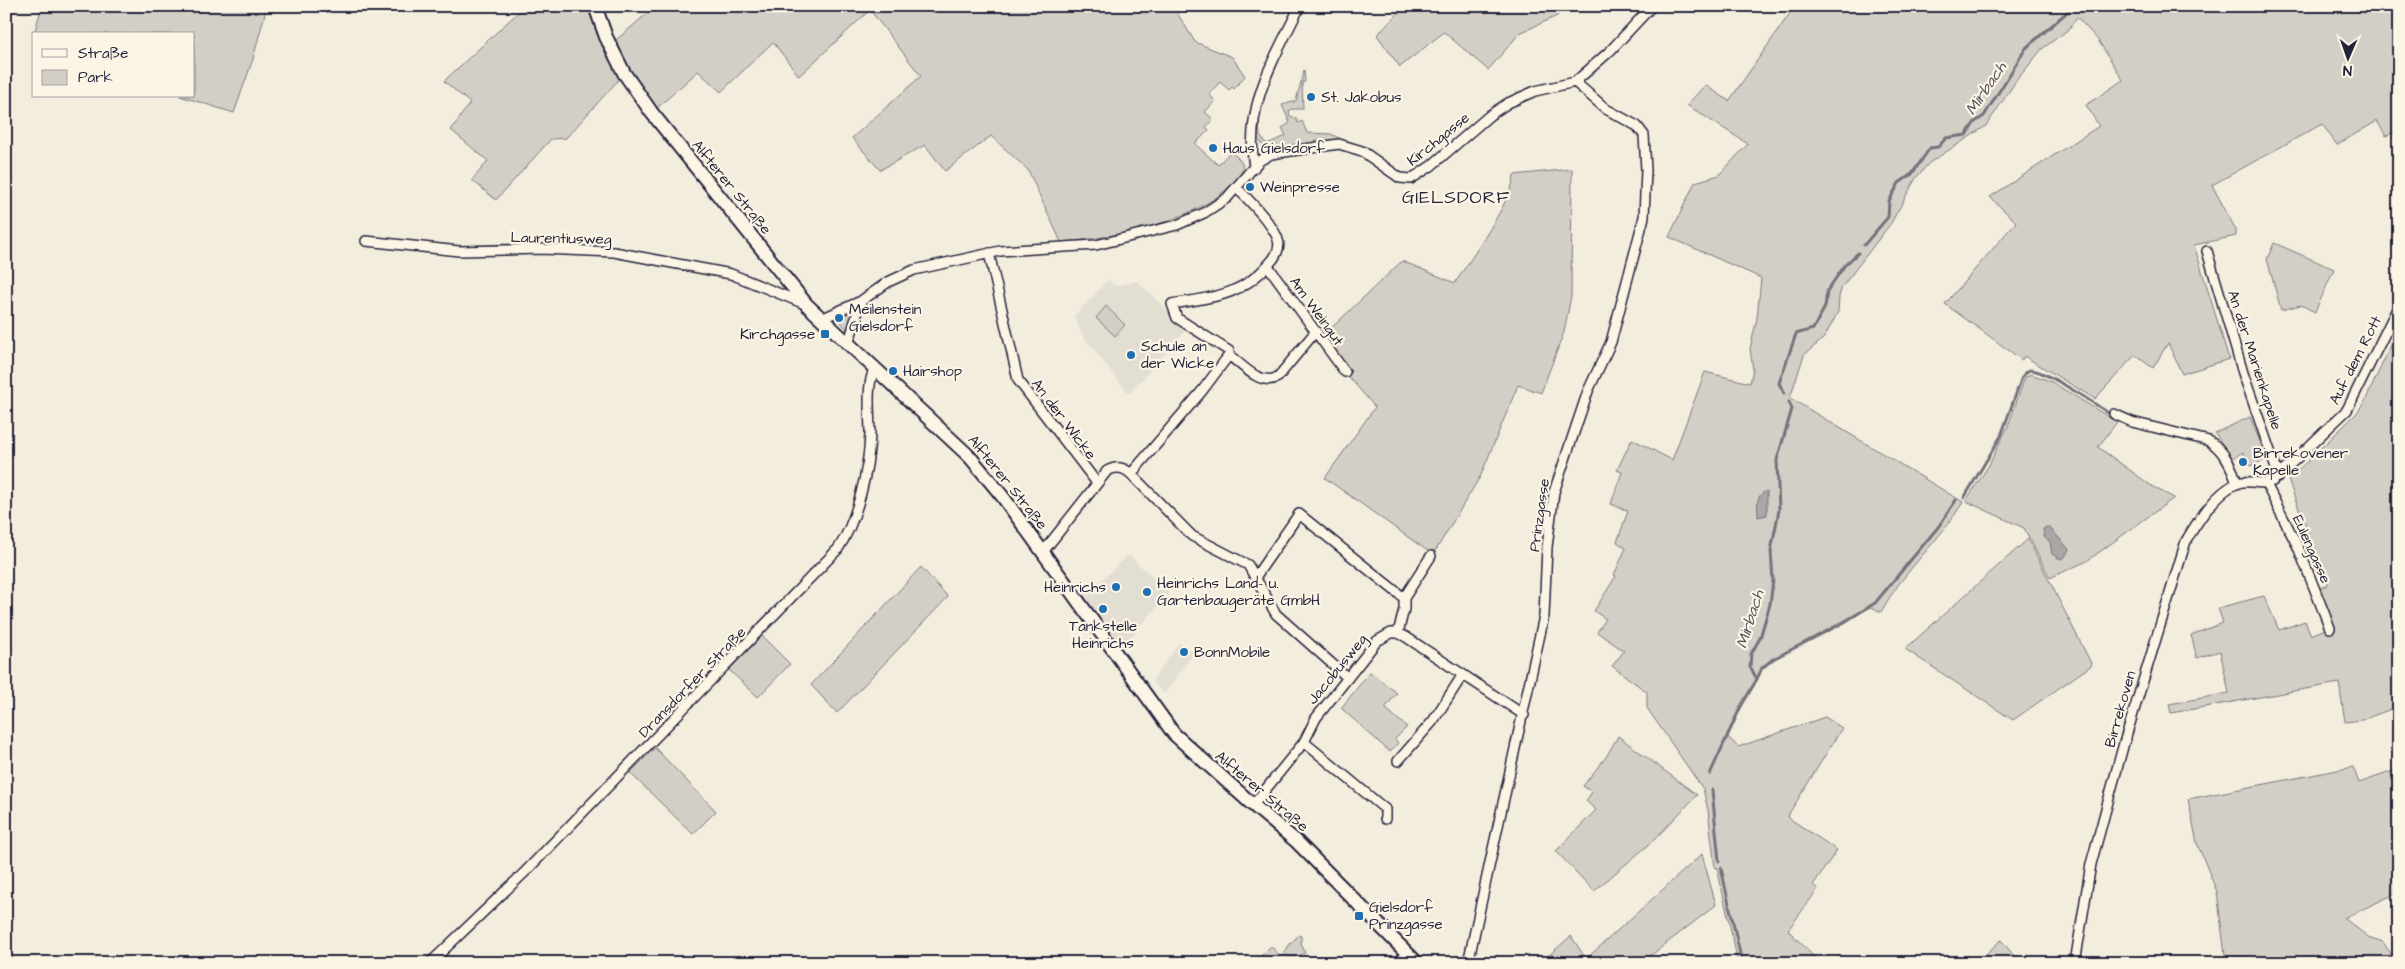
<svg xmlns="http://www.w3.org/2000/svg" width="2405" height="969" viewBox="0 0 2405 969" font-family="'Architects Daughter',sans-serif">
<rect width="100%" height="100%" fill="#f3edde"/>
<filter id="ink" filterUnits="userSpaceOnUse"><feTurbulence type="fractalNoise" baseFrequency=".02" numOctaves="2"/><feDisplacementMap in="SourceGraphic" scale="10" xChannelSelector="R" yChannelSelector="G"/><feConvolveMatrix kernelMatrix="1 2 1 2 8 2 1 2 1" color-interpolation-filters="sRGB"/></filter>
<g filter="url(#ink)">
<path fill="#e3ded2" d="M1108 280 1116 286 1137 281 1187 329 1129 394 1083 336 1074 316Z
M1129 555 1169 593 1121 648 1082 598Z
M1179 643 1194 653 1164 694 1152 681Z"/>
<path fill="#d4cfc6" stroke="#7b7880" d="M42 6H267L253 59 234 113 180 96H194V34H34Z
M525 6H588L604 47 621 77 566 138 551 139 496 200 472 180 488 161 451 130 470 103 444 81Z
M656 6H1173L1195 42 1232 57 1245 76 1234 89 1232 87 1229 90 1220 82 1209 94 1215 101 1205 112 1213 119 1206 127 1209 130 1195 144 1218 165 1231 151C1235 155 1242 161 1243 167 1243 172 1237 179 1233 183 1198 221 1111 239 1061 242L1028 170 991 136 945 171 925 145 880 170 852 138 921 76 870 10 799 76 773 42 721 92 698 71 655 110 640 87 615 41Z
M1405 6H1469L1475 13 1481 6H1563L1557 16 1520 33 1488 70 1444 32 1400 67 1377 35Z
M1795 6H2399V130L2386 136 2377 121 2337 145 2322 124 2212 185 2236 230V236L2194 245 2229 359 2182 374 2168 343 2153 368 2135 355 2095 399 2024 356 2022 360 1945 304 2016 222 1990 197 2099 126 2086 105 2123 80 2098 40 2077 17 2069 29 2042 49 2016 81 1986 126 1929 163 1916 178 1891 223 1842 287 1839 297 1838 312 1824 338 1804 355 1790 398 1963 502C1940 541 1902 572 1881 612L1870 606 1767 663 1762 668 1753 688 1748 693 1728 737 1738 747 1825 717 1842 728 1787 817 1837 850 1813 885 1818 889 1788 930 1820 963H1738L1717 867 1715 868 1708 810 1703 789 1647 708V692L1612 666 1624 651 1597 632 1606 619 1594 611 1616 576 1614 575 1626 548 1617 542 1628 511 1611 504 1622 472 1617 470 1632 439 1672 460 1705 372 1750 383 1753 369 1750 349 1757 318 1761 278 1669 237 1695 182 1719 175 1748 144 1687 105 1705 85 1729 101Z
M1304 70 1305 82H1302L1303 109H1292L1289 111 1290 116 1296 118 1298 123 1302 121 1307 133 1331 134 1343 140 1265 148 1257 138 1259 122 1260 136 1267 144 1286 136 1282 128 1290 123 1282 105 1296 101Z
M1572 169 1571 296 1564 332 1541 393 1518 385 1481 475 1436 550 1429 552 1325 478 1375 407 1348 376 1351 373 1324 335 1402 261 1455 283C1470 260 1513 199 1514 175Z
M2274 243 2334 269 2315 312 2301 305 2281 310 2267 259Z
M1106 306 1125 325 1115 336 1096 318Z
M855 308 849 328 847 329 838 319Z
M2399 328V706L2362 720 2345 722 2339 683 2171 713 2169 704 2229 693 2220 651 2197 658 2191 635 2223 623 2218 608 2264 596 2279 630 2305 621 2311 635 2330 627 2317 589 2328 585 2288 480 2356 414 2365 401Z
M2031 374 2050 381 2117 422 2098 447 2153 487 2174 498 2087 561 2050 578 2024 528 1966 501 1989 465 2008 426 2025 377Z
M2250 417 2267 459 2251 466 2243 452 2232 459 2215 433Z
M2028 539 2092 665 2013 720 1905 649Z
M921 567 948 597 837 713 811 685Z
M762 636 790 664 758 697 729 670Z
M1370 672 1397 693 1385 708 1407 727 1395 739 1398 743 1390 752 1341 708Z
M1618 736 1697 795 1652 842 1594 891 1556 851 1596 810 1586 801 1592 792 1583 786 1606 757Z
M655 748 716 811 693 834 630 773Z
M2353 767 2359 783 2399 769V892L2344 918 2368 937 2383 942 2397 963H2258L2252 960 2245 963H2226L2217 892 2197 843 2188 799Z
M1702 854 1716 905 1641 963H1540L1571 936 1586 959Z
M1299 935 1301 936V943L1305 953C1298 956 1290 961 1283 955L1290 944Z
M2001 940 2020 963H1976Z
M1271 946 1281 957 1273 963H1259L1257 960Z"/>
<path fill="#aca7a6" stroke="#75727b" d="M1767 491V515L1758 517C1758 506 1754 496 1767 491Z
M2046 527 2050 528 2069 549 2065 557 2060 559 2052 554 2050 542 2044 537 2043 529Z"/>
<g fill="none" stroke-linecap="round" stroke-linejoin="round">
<path stroke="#75727b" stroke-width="3" d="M1864 245 1888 217 1889 201 1899 183 1912 174 1930 148 1938 147 1946 138 1966 135 1975 122 1984 116 2026 48 2074 6
M1784 393 1779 383 1796 334 1813 329 1825 307 1827 291 1845 265 1858 253
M1964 498 2001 436 2022 377C2025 373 2027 370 2031 370 2046 370 2099 407 2113 416
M1757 679 1762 668 1773 659 1843 623 1875 603 1939 526 1956 500
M1710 774 1740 708 1757 679 1750 667 1751 654 1760 638 1770 604 1773 580 1771 551 1779 510 1777 460 1792 409 1789 402
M1712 790 1719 861
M1721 868 1742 963"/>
<defs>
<path id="street" d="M1254 168C1245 103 1273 62 1300 6
M366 241 459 251 542 249 614 252 731 274 805 304
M2207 251 2243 373 2279 477
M989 253 1018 380 1097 483
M1268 266 1345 372
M821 319 861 301 888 282 914 270 1000 251 1096 245 1177 225 1204 213 1227 198 1259 161 1271 154 1339 144 1362 151 1400 178 1411 179 1431 166 1490 115 1508 103 1535 91 1575 82 1610 51 1652 6
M848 345 861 301
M1229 355V351L1177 318 1172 304C1212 297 1240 297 1269 264 1275 258 1281 248 1278 240 1274 225 1248 199 1237 188
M2114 414 2132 422 2209 441C2223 449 2233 468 2237 484
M1131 474 1192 536 1248 565 1276 614 1348 678
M2266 484 2298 547 2330 628
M1043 552 1107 471C1116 466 1124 467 1131 474L1202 391 1229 355C1242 365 1261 387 1278 377L1316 331
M1256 576 1299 514 1404 598
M1398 633 1404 609V598L1431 556
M1304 742 1385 809V819
M1398 761 1433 721 1462 676
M1253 805 1304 742 1316 718 1377 641 1391 633H1398L1406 637 1524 715
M430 963 525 872 838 549C857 521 869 469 870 434 870 413 866 389 874 369
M1468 963 1544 616 1547 547 1554 492 1588 391 1611 342 1644 217 1646 170 1644 135 1637 126 1606 109 1575 82
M2075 963 2091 864 2124 743 2186 541C2197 522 2219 487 2242 482 2253 480 2262 486 2273 481L2347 410 2399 305"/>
<path id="secondary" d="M595 6 606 37 624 73 652 113 807 305 970 457 1003 497 1174 734 1253 805 1297 842 1417 963"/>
</defs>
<use href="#street" stroke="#22223b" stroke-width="12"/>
<use href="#secondary" stroke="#22223b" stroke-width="16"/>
<use href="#street" stroke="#fcf5e5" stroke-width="9"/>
<use href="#secondary" stroke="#fcf5e5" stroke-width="12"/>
</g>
</g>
<g fill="#1f6fb2" stroke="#fcf5e5" stroke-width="2">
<circle cx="1311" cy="97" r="5"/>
<circle cx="1213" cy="148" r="5"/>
<circle cx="1250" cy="187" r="5"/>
<circle cx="839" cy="318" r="5"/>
<rect x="820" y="329" width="10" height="10" rx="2.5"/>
<circle cx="1131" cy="355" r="5"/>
<circle cx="893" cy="371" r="5"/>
<circle cx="2243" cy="462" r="5"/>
<circle cx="1116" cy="587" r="5"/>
<circle cx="1147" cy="592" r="5"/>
<circle cx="1103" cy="609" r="5"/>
<circle cx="1184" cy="652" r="5"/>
<rect x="1354" y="911" width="10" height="10" rx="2.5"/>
</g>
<g text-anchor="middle" stroke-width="4.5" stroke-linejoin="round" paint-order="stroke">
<g font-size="15" fill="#22223b" stroke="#fcf5e5" text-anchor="start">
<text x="1321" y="102">St. Jakobus</text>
<text x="1223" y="153">Haus Gielsdorf</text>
<text x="1260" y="192">Weinpresse</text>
<text x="849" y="314">Meilenstein<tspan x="849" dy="17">Gielsdorf</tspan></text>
<text x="815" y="339" text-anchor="end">Kirchgasse</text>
<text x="1141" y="351">Schule an<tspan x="1141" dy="17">der Wicke</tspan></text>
<text x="903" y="376">Hairshop</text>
<text x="2253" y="458">Birrekovener<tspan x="2253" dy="17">Kapelle</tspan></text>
<text x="1157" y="588">Heinrichs Land- u.<tspan x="1157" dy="17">Gartenbaugeräte GmbH</tspan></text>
<text x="1106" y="592" text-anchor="end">Heinrichs</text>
<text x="1103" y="631" text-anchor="middle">Tankstelle<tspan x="1103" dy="17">Heinrichs</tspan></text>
<text x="1194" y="657">BonnMobile</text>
<text x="1369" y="912">Gielsdorf<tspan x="1369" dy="17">Prinzgasse</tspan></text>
</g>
<g font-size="15" fill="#22223b" stroke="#fcf5e5">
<text transform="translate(1438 139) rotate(-39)" y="5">Kirchgasse</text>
<text transform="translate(732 187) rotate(51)" y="5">Alfterer Straße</text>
<text transform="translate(561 238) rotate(1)" y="5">Laurentiusweg</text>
<text transform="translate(1317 311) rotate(54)" y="5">Am Weingut</text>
<text transform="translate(2255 360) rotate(72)" y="5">An der Marienkapelle</text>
<text transform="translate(2355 360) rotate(-63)" y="5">Auf dem Rott</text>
<text transform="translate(1064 419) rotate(53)" y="5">An der Wicke</text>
<text transform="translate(1008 482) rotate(51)" y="5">Alfterer Straße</text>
<text transform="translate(1539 515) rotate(-82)" y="5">Prinzgasse</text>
<text transform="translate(2312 549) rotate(66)" y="5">Eulengasse</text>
<text transform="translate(1337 669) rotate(-51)" y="5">Jacobusweg</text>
<text transform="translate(692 682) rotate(-46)" y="5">Dransdorfer Straße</text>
<text transform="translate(2120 709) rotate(-74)" y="5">Birrekoven</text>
<text transform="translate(1262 791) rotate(40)" y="5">Alfterer Straße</text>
</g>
<g font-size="16" font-style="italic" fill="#525160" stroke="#fcf5e5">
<text transform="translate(1985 88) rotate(-56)" y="6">Mirbach</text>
<text transform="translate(1749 619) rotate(-73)" y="6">Mirbach</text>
</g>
<g font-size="18" letter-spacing="1" fill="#22223b" stroke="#fcf5e5">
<text x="1456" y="203">GIELSDORF</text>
</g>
</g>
<rect width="2405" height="969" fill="none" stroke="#fcf5e5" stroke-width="25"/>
<rect x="12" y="12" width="2380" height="944" fill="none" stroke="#22223b" stroke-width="2" filter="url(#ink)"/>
<rect x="32" y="32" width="162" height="65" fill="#fcf5e5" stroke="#a5a1a1"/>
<rect x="42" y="49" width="25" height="8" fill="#fcf5e5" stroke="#a5a1a1"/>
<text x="78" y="58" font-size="15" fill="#22223b">Straße</text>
<rect x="42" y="70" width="25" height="15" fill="#d4cfc6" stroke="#a5a1a1"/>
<text x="78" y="82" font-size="15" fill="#22223b">Park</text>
<g transform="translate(2348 58) rotate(182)" stroke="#fcf5e5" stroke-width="4" paint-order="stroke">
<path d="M0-4L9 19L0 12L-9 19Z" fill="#22223b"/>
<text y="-8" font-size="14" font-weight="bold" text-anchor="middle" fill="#22223b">N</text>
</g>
</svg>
